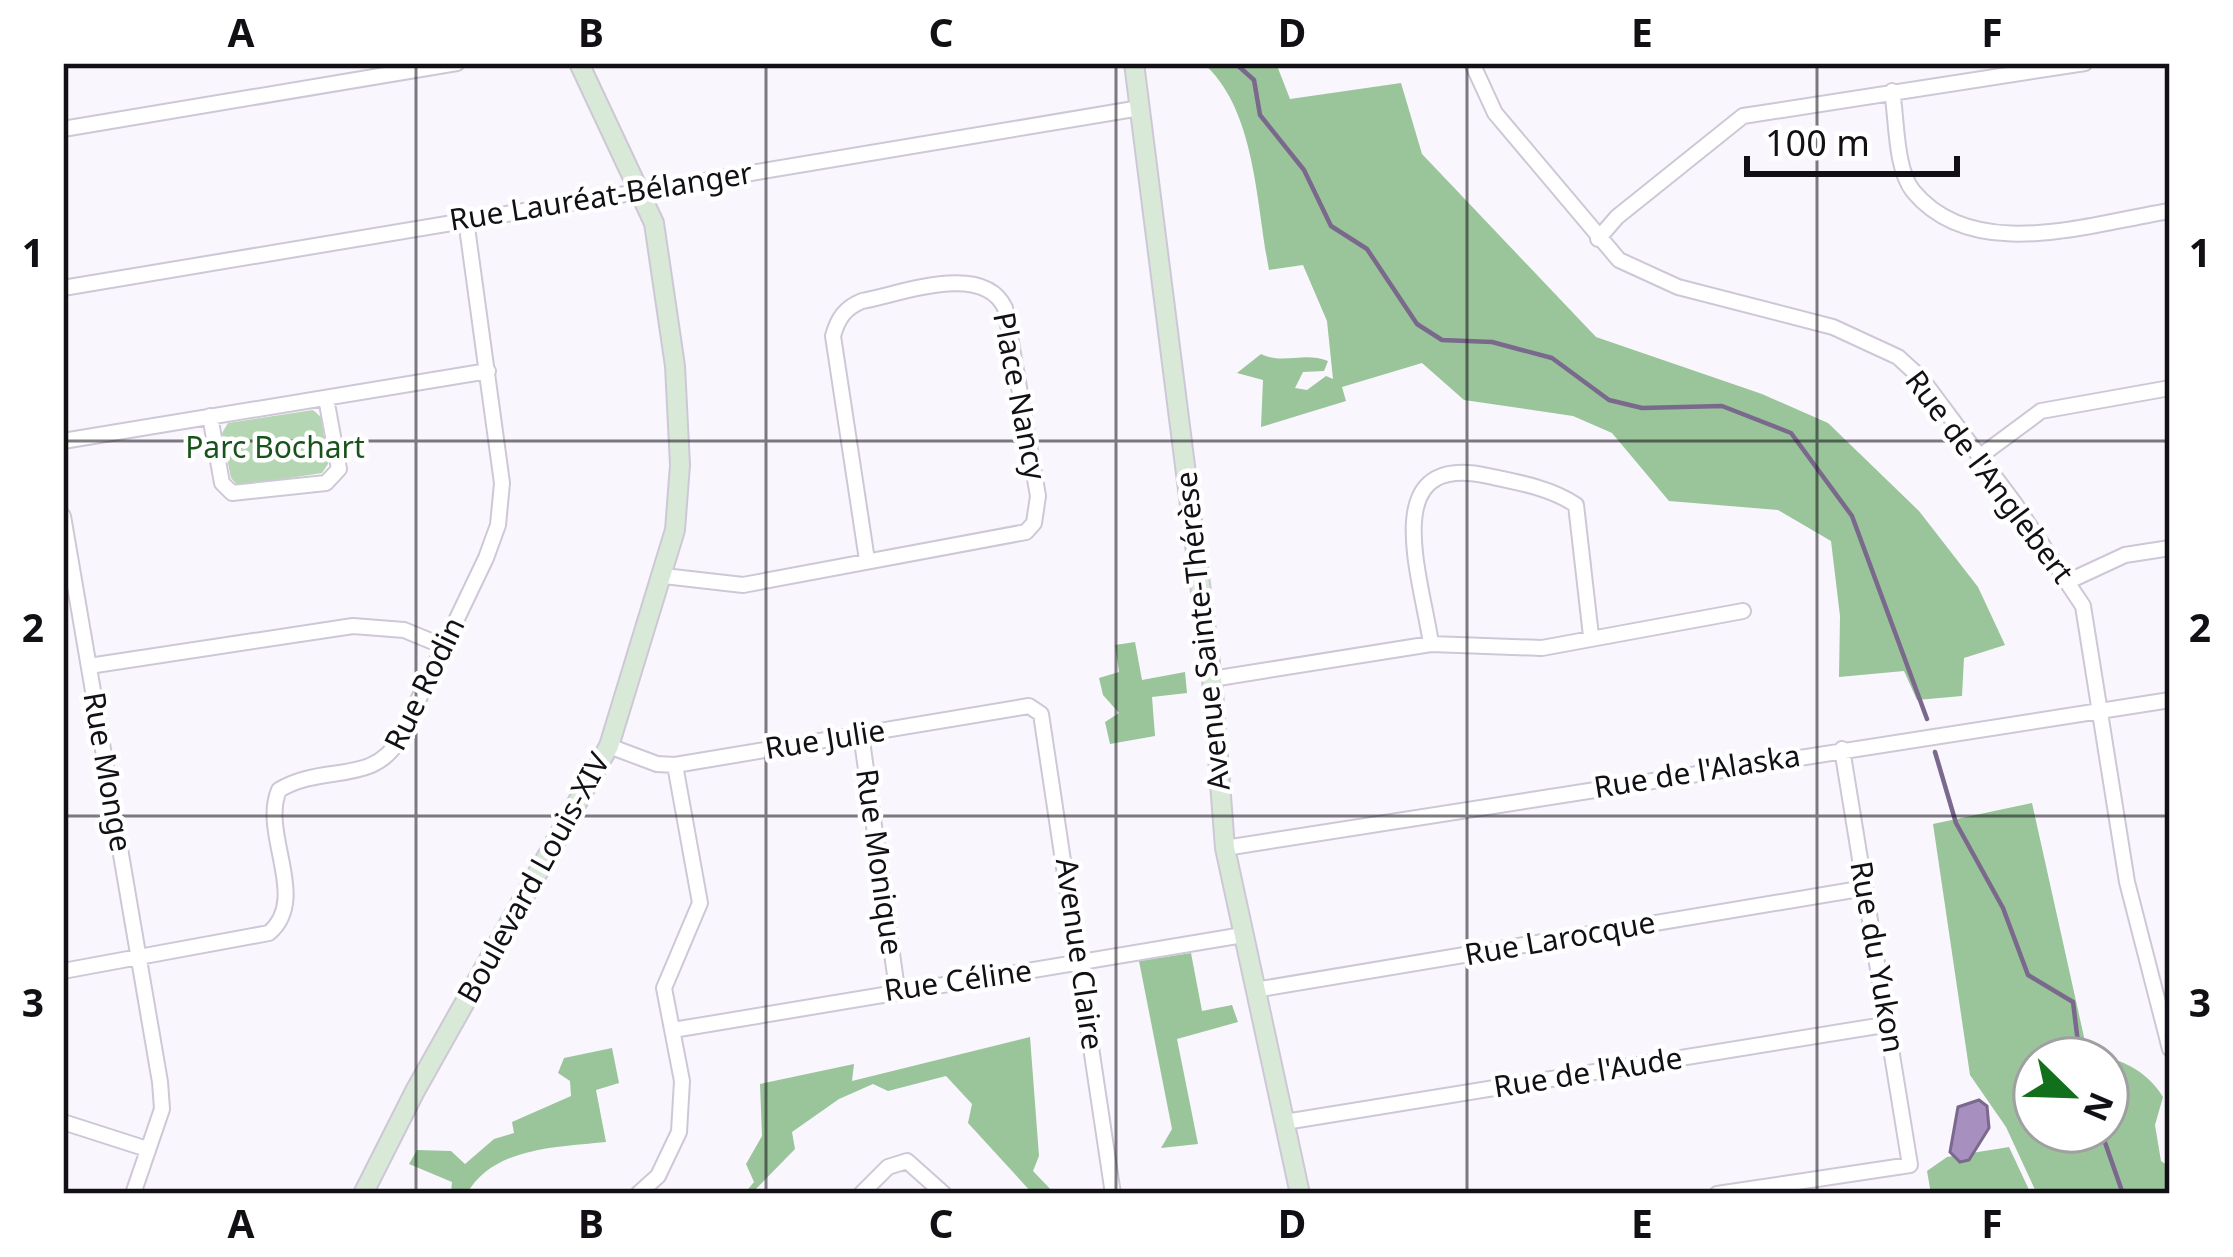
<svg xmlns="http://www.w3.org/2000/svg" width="2233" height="1257" viewBox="0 0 2233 1257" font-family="'Noto Sans',sans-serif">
<rect width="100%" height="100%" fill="#faf6fe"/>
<path fill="#b4d6b2" d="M313 410 321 417 328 464 322 473 238 486 231 478 222 433 228 423Z"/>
<path fill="#9ac499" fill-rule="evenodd" d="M1203 63H1276L1290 99 1401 83 1422 154 1596 337 1762 394 1828 423 1919 511 1978 587 2005 645 1964 658 1962 696 1917 700 1904 671 1839 677 1840 616 1831 541 1778 510 1669 501 1612 433 1573 416 1464 400 1422 363 1342 387 1346 401 1261 427 1263 380 1237 373 1261 354C1283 365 1304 351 1328 361L1324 371 1303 372 1295 388 1307 390 1326 376 1333 379 1327 321 1303 265 1269 270C1256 204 1256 109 1203 63Z
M1135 642 1142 680 1185 672 1187 693 1152 697 1155 736 1110 744 1105 722 1119 713 1103 695 1099 678 1119 672 1115 645Z
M2032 803 2088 1055C2117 1056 2147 1070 2163 1097L2155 1125 2161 1161 2170 1167V1194H2037L2006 1127 1970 1075 1933 824ZM2035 1059H2107V1131H2035Z
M1191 953 1202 1011 1232 1005 1238 1022 1177 1039 1198 1144 1161 1148 1172 1129 1139 961Z
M1030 1037 1039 1156 1033 1171 1055 1194H1033L968 1123 972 1104 946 1076 888 1091 873 1084 839 1099 792 1132 795 1149 751 1194H744L754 1182 746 1164 762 1136 760 1084 854 1064 852 1081Z
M612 1048 619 1083 596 1090 606 1142C559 1147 492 1147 467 1194H451L452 1182 409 1164 417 1150 451 1151 465 1164 494 1139 514 1133 512 1122 571 1096 570 1081 558 1073 564 1058Z
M2009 1147 2031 1194H1931L1927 1171 1947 1157Z"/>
<path fill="#a78fc0" stroke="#7a698d" stroke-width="3" d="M1979 1100 1987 1106 1989 1128 1969 1160 1960 1162 1950 1152 1958 1107Z"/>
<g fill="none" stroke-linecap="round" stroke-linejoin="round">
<path stroke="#7a698d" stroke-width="4.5" d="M1235 63 1254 80 1260 115 1304 170 1331 226 1367 249 1417 324 1442 340 1492 342 1552 358 1609 400 1642 408 1722 406 1791 433 1852 516 1927 719
M1935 752 1956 823 2003 908 2028 975 2073 1002 2080 1059
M2101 1131 2123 1194"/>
<defs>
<path id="street" d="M1472 63 1495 113 1619 260 1678 287 1833 327 1898 357 1921 378 2015 504 2083 606 2127 882 2170 1049
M1892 91C1897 120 1895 168 1913 191 1974 265 2092 223 2170 211
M63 129 457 63
M1598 239 1617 217 1743 116 2085 63
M63 288 1140 108
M210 416 222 483 232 493 326 483 339 469 326 398
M63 441 488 371
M1979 457 2041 411 2170 388
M63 516 160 1082 162 1109 133 1194
M664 576 743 585 1026 532 1034 523 1038 496 1005 308C983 261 901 294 862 301 845 308 838 318 833 336L867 560
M2069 581 2125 555 2170 548
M1431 644C1422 579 1375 451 1488 476 1517 482 1551 488 1576 505L1591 636
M89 666 353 626 404 630 443 646
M1212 679 1431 644 1542 648 1743 611
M861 734 897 989
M609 746 657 764 675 765 1029 706 1041 714 1113 1194
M1225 848 2170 700
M63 971 269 933C310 898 260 834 279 790 323 763 374 786 400 738L486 558 498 525 502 483 466 220
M1255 990 1865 888
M673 1030 1243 935
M63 1122 147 1149
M1285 1122 1890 1024
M638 1194 658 1176 679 1132 682 1081 664 988 700 903 675 765
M861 1194 888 1167 907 1161 944 1194
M1717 1194 1910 1165 1842 749"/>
<path id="secondary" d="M1134 63 1212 679 1225 848 1300 1194
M363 1194 415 1091 609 746 675 530 680 465 675 366 654 223 579 63"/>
</defs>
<use href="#street" stroke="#cec8d6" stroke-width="18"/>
<use href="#secondary" stroke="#cec8d6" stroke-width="22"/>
<use href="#street" stroke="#fff" stroke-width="14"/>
<use href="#secondary" stroke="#d8e9d7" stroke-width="18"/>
</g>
<path fill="none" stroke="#121015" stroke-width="3" stroke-opacity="0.55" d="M416 63V1194M766 63V1194M1116 63V1194M1467 63V1194M1817 63V1194M63 441H2170M63 816H2170"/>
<g text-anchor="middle" stroke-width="9" stroke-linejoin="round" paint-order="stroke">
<g font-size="30" fill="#121015" stroke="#fff">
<text transform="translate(601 197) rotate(-9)" y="10">Rue Lauréat-Bélanger</text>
<text transform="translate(1019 396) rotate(79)" y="10">Place Nancy</text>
<text transform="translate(1989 477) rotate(53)" y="10">Rue de l'Anglebert</text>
<text transform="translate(1203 631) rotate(-96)" y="10">Avenue Sainte-Thérèse</text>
<text transform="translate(425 684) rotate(-64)" y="10">Rue Rodin</text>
<text transform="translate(825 740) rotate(-9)" y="10">Rue Julie</text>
<text transform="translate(107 772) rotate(80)" y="10">Rue Monge</text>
<text transform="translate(1697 772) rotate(-9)" y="10">Rue de l'Alaska</text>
<text transform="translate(879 862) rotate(82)" y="10">Rue Monique</text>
<text transform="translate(534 878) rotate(-61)" y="10">Boulevard Louis-XIV</text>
<text transform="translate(1560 939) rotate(-10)" y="10">Rue Larocque</text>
<text transform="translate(1079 954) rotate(82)" y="10">Avenue Claire</text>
<text transform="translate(1877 957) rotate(80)" y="10">Rue du Yukon</text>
<text transform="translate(958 981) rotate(-8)" y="10">Rue Céline</text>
<text transform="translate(1588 1073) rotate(-9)" y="10">Rue de l'Aude</text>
</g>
<g font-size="30" fill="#18531b" stroke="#fff">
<text x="275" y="458">Parc Bochart</text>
</g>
</g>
<rect width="2233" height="1257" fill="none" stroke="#ffffff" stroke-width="132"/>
<g transform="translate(2071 1095) rotate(113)"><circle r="57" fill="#ffffff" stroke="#a09fa1" stroke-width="3"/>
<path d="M0-9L21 45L0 30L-21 45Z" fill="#126f1c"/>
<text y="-18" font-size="33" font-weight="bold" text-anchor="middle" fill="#121015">N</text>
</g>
<path d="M1747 156v18h210v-18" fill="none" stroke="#121015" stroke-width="6"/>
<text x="1765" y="156" font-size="36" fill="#121015" stroke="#ffffff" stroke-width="9" paint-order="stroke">100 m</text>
<rect x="66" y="66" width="2101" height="1125" fill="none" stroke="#121015" stroke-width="4.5"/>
<g font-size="39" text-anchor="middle" font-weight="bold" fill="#121015">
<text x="241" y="47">A</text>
<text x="591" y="47">B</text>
<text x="941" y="47">C</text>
<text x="1292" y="47">D</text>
<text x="1642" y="47">E</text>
<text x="1992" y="47">F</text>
<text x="33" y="267">1</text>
<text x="2200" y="267">1</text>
<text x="33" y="642">2</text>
<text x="2200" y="642">2</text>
<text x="33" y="1017">3</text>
<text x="2200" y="1017">3</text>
<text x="241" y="1238">A</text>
<text x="591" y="1238">B</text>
<text x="941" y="1238">C</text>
<text x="1292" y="1238">D</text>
<text x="1642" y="1238">E</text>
<text x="1992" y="1238">F</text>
</g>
</svg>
